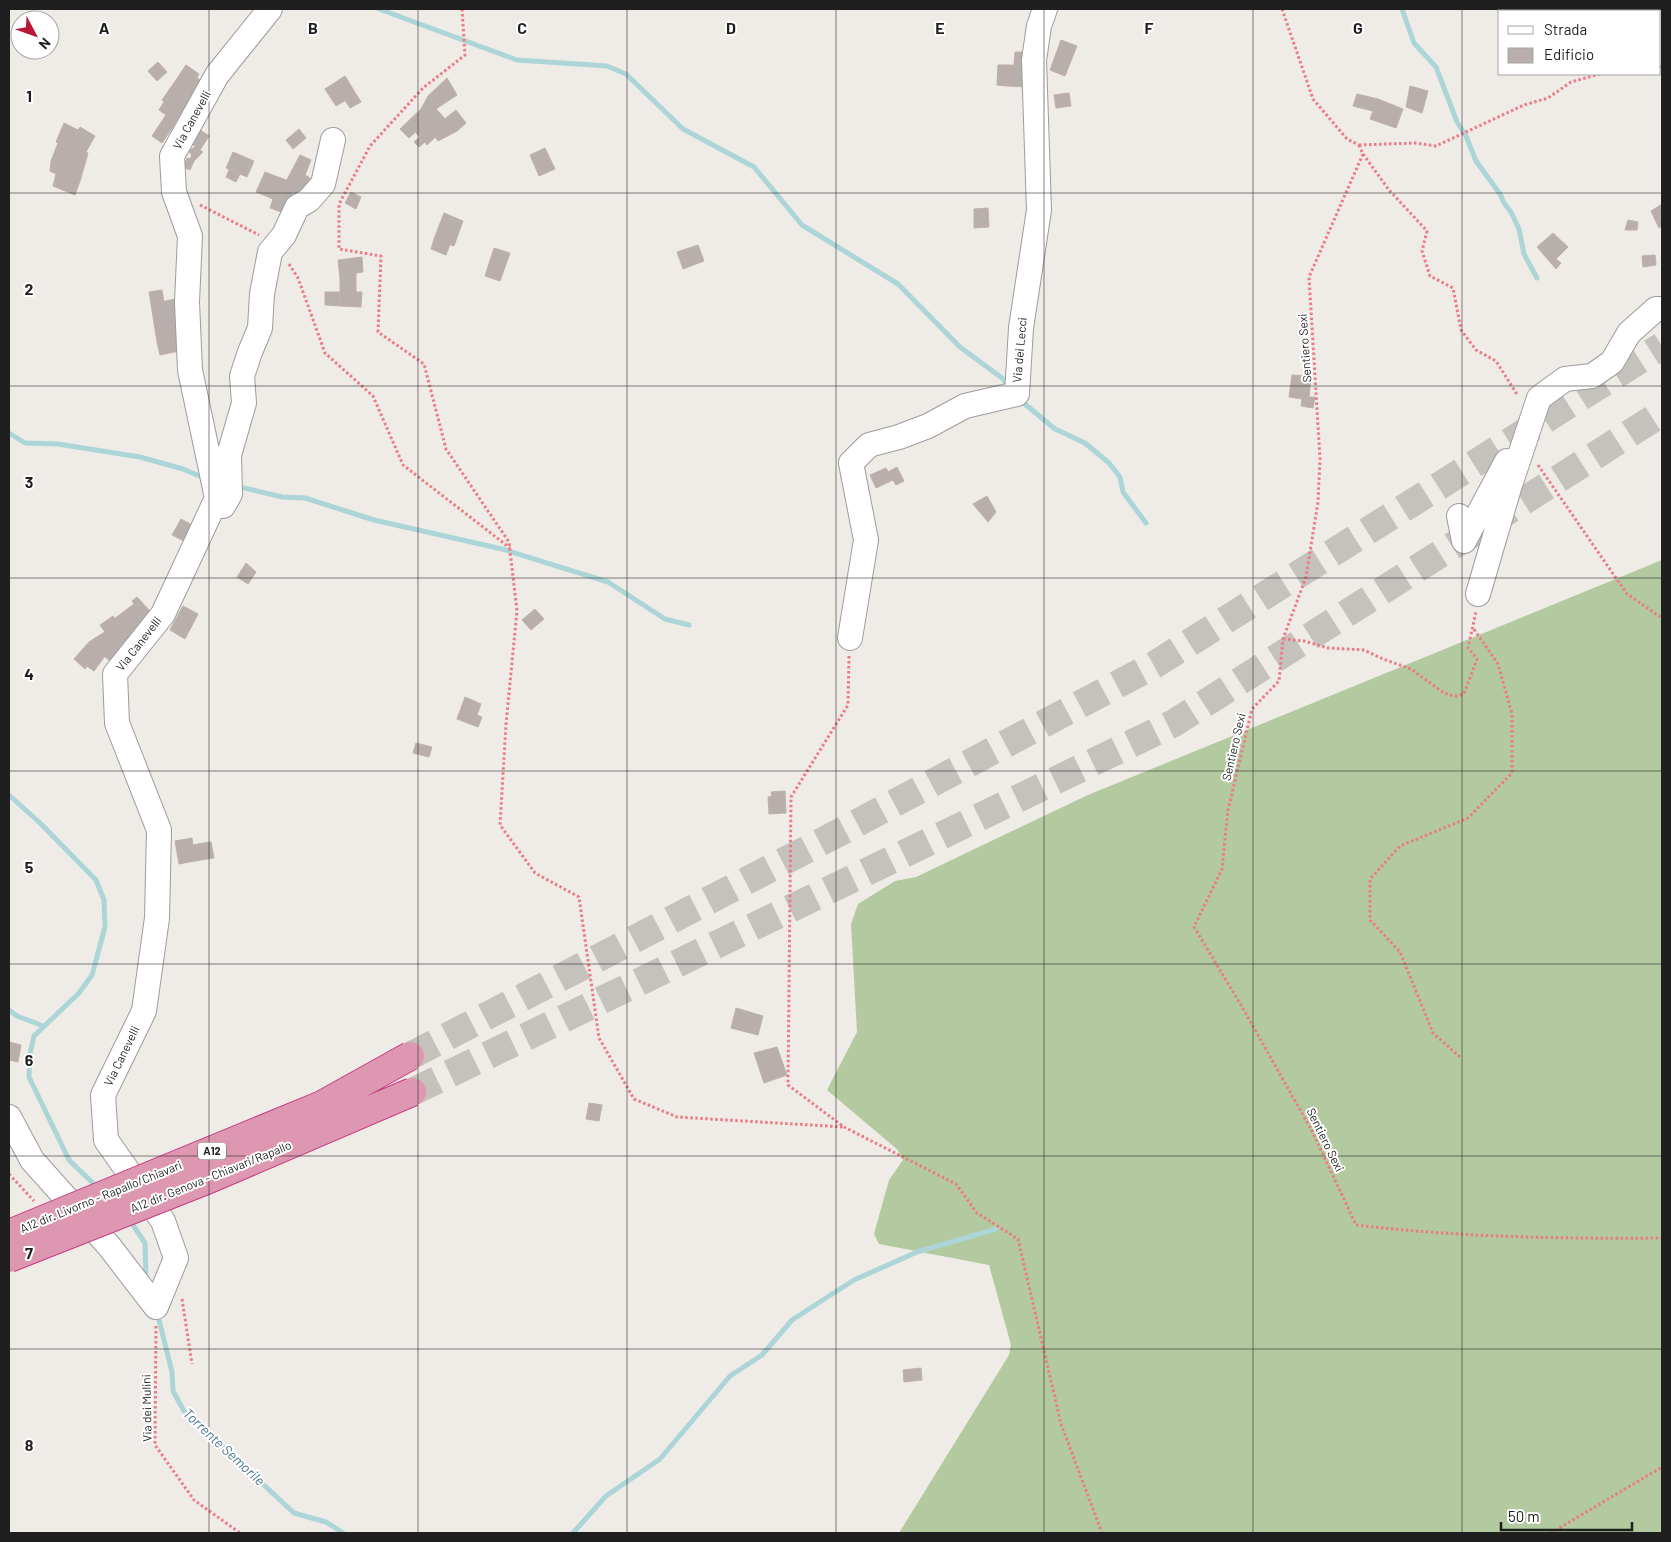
<svg xmlns="http://www.w3.org/2000/svg" width="1671" height="1542" viewBox="0 0 1671 1542" font-family="Barlow,sans-serif">
<rect width="100%" height="100%" fill="#efebe6"/>
<path fill="#b3c9a0" d="M1662 560V1533H899L1009 1355 1011 1345 989 1265 879 1244 874 1234 889 1180 903 1160 898 1150 827 1090 857 1032 851 924 858 904 895 881 916 877 1088 795Z"/>
<g fill="none" stroke-linecap="round" stroke-linejoin="round">
<path stroke="#acd5d7" stroke-width="5" d="M379 9 517 60 607 66 626 74 683 129 754 167 802 225 898 284 960 347 1002 378 1010 388
M1402 9 1414 43 1436 67 1457 122 1466 136 1476 161 1500 194 1504 203 1511 212 1519 229 1524 254 1537 278
M1020 400 1055 429 1085 443 1109 463 1120 477 1123 492 1146 523
M9 433 25 443 58 444 140 457 183 469 204 478
M236 486 282 497 305 498 374 520 502 549 608 582 665 619 689 625
M9 795 40 823 96 880 104 900 105 927 92 975 79 993 34 1036 30 1053 29 1077 69 1160 98 1188
M9 1010 17 1016 43 1026
M129 1219 145 1243 146 1280
M157 1312 172 1372 173 1391 184 1411 294 1513 326 1522 343 1533
M573 1533 606 1496 660 1459 730 1376 762 1355 792 1320 854 1280 917 1252 996 1229"/>
</g>
<path fill="#b8afac" stroke="#bfb0aa" d="M1061 40 1077 46 1065 76 1050 70Z
M1015 52H1026L1025 66H1014Z
M158 62 167 72 157 81 148 71Z
M186 65 199 74 197 78 203 82 197 90 178 77Z
M998 65H1009L1007 86 997 85Z
M1009 65 1027 66 1026 87 1007 86Z
M345 76 356 94 336 106 325 89Z
M178 77 197 90 190 100 171 87Z
M447 78 457 95 436 109 439 112 409 138 400 129 421 109 428 96Z
M1410 86 1428 91 1422 113 1406 107Z
M171 87 190 100 176 122 159 110 164 102 162 100Z
M1069 93 1071 106 1056 108 1054 95Z
M356 94 361 102 350 108 345 100Z
M1357 94 1378 99 1403 109 1396 128 1370 119 1373 111 1353 106Z
M456 110 466 123 457 131 438 141 435 137 441 132 436 126Z
M439 112 445 119 436 126 441 132 427 145 425 142 419 147 414 142 420 137 415 132Z
M166 115 176 122 162 143 152 136Z
M64 123 78 130 64 156 59 170 81 178 75 195 53 186 56 174 50 171 51 161 58 143 56 142Z
M80 127 95 136 86 152 88 153 81 178 59 170 64 156Z
M196 127 209 136 200 150 203 152 194 161 190 170 183 167 187 158 189 159 192 156 189 151 196 146 186 142Z
M299 129 306 138 293 149 286 140Z
M545 148 555 169 539 176 530 155Z
M233 152 254 161 247 177 226 168Z
M300 155 311 160 305 175 313 180 302 197 283 187Z
M229 170 240 174 236 182 226 177Z
M265 172 286 180 273 209 270 208 273 199 256 192Z
M283 187 293 192 286 210 282 209 281 212 273 209Z
M351 192 361 197 356 209 345 203Z
M1662 204V226L1659 228 1651 211Z
M988 208 989 227 974 228V209Z
M444 213 463 221 454 246 434 239Z
M1628 220 1638 222 1637 230H1625Z
M1553 233 1568 247 1556 259 1561 263 1556 269 1537 247Z
M434 239 450 244 446 255 431 249Z
M698 245 704 261 683 269 677 252Z
M494 248 510 253 500 281 485 276Z
M1655 255 1656 265 1643 267 1642 256Z
M362 257 363 272 356 273V292H362L361 307 340 306V279L338 260Z
M162 290 164 302 151 304 149 292Z
M325 292H340V306L325 305Z
M180 298 184 337 157 342 151 304Z
M184 337V350L160 355 157 342Z
M1292 375 1311 376 1309 397H1315L1313 408 1301 406 1302 399 1289 397Z
M897 467 904 481 896 485 888 472Z
M886 468 893 480 876 488 870 475Z
M987 496 996 512 988 522 973 504Z
M181 519 194 526 186 542 172 535Z
M246 563 256 572 248 584 237 577Z
M137 597 150 611 143 618 147 623 140 631 128 617 118 623 114 619 134 604 132 601Z
M183 606 198 614 185 639 170 630Z
M535 609 544 619 531 630 522 620Z
M113 616 118 623 105 632 100 625Z
M128 617 140 631 112 663 89 642Z
M89 642 105 656 94 671 87 666 85 669 74 659Z
M465 697 481 704 477 715 482 717 478 727 457 719Z
M416 743 432 747 429 757 413 753Z
M785 791 786 813 769 814 768 797 772 796 771 792Z
M192 838 195 861 179 864 175 841Z
M209 842H211L214 858 195 861 193 845Z
M736 1008 763 1016 758 1035 731 1028Z
M9 1042 21 1045 18 1062 9 1060Z
M777 1047 787 1075 764 1083 754 1053Z
M589 1103 602 1105 599 1121 586 1119Z
M921 1368 922 1380 904 1382 903 1370Z"/>
<g fill="none" stroke-linecap="round" stroke-linejoin="round">
<path stroke="#c5c2be" stroke-width="28" stroke-dasharray="28 14" stroke-linecap="butt" d="M410 1056 842 831 1154 665 1662 346
M412 1092 1174 723 1662 413"/>
<defs>
<path id="minor" d="M223 506 230 494 229 455 244 403 242 376 250 352 260 328 262 294 270 252 284 235 297 207 309 200 323 184 333 140
M1459 516 1464 541 1507 461
M1478 594 1509 488 1539 398 1565 379 1592 376 1612 362 1629 333 1656 309H1662
M850 638 866 540 851 463 869 445 899 437 928 426 965 406 1017 394 1021 328 1039 210 1034 60 1039 26 1045 9
M9 1117 32 1160 109 1246 156 1307 176 1258 163 1221 106 1140 103 1095 144 1011 157 918 159 830 117 723 115 674 163 614 217 498 190 370 187 302 190 236 174 192 172 156 217 75 270 9"/>
</defs>
<use href="#minor" stroke="#9c9c9c" stroke-width="26"/>
<path stroke="#eb7c84" stroke-width="3" stroke-dasharray="2.5 2.5" stroke-linecap="butt" d="M462 9 465 55 423 88 370 146 339 204V249L381 256 378 332 424 364 446 449 509 542 517 611 506 724 500 825 535 873 579 897 599 1038 634 1099 677 1117 844 1127
M1282 9 1313 99 1347 139 1359 145
M1660 67H1662
M1359 145 1363 154 1389 190 1427 231 1422 251 1430 276 1453 288 1461 330 1476 350 1496 361 1518 396
M1359 145 1415 143 1436 146 1524 105 1548 98 1571 82 1600 74
M1363 154 1309 277 1320 459 1318 502 1306 577 1283 639 1279 681 1252 709 1228 810 1222 869 1194 927 1241 1005 1312 1131 1356 1225C1458 1237 1560 1239 1662 1238
M200 205 259 235
M289 264 298 278 325 353 373 396 403 465 510 548
M1538 465 1627 594 1662 618
M1283 639 1304 641 1328 648 1364 650 1383 659 1411 669 1441 691 1449 695 1457 696 1464 694 1477 659 1468 648 1476 612
M849 656 848 705 791 797 788 1085 844 1127 956 1184 977 1213 1018 1239 1061 1424 1102 1533
M1460 1057 1433 1033 1400 952 1370 920V879L1400 846 1468 818 1512 773V714L1498 664 1473 628
M9 1174 34 1201
M182 1299 192 1364
M156 1326 155 1445 194 1500 240 1533
M1551 1533 1662 1467"/>
<use href="#minor" stroke="#fff" stroke-width="24"/>
<defs>
<path id="highway-bridge" d="M9 1234 322 1105 410 1056
M9 1258 209 1179 412 1092"/>
</defs>
<use href="#highway-bridge" stroke="#c83983" stroke-width="30" stroke-linecap="butt"/>
<use href="#highway-bridge" stroke="#dd97b0" stroke-width="28"/>
</g>
<path fill="none" stroke="#1f1f1f" stroke-width="1" stroke-opacity="0.55" d="M209 9V1533M418 9V1533M627 9V1533M836 9V1533M1044 9V1533M1253 9V1533M1462 9V1533M9 193H1662M9 386H1662M9 578H1662M9 771H1662M9 964H1662M9 1156H1662M9 1349H1662"/>
<g text-anchor="middle" stroke-width="4" stroke-linejoin="round" paint-order="stroke">
<rect fill="#fff" stroke="#626262" stroke-width="1" x="198" y="1142.5" width="28" height="17" rx="4"/>
<g font-size="11" font-weight="bold" fill="#1f1f1f">
<text x="212" y="1155">A12</text>
</g>
<g font-size="12" fill="#1f1f1f" stroke="#fff">
<text transform="translate(192 120) rotate(-61)" y="4">Via Canevelli</text>
<text transform="translate(1305 348) rotate(-94)" y="4">Sentiero Sexi</text>
<text transform="translate(1020 350) rotate(-85)" y="4">Via dei Lecci</text>
<text transform="translate(139 644) rotate(-52)" y="4">Via Canevelli</text>
<text transform="translate(1234 747) rotate(-77)" y="4">Sentiero Sexi</text>
<text transform="translate(122 1056) rotate(-64)" y="4">Via Canevelli</text>
<text transform="translate(1325 1140) rotate(64)" y="4">Sentiero Sexi</text>
<text transform="translate(211 1177) rotate(-22)" y="4">A12 dir. Genova - Chiavari/Rapallo</text>
<text transform="translate(101 1197) rotate(-22)" y="4">A12 dir. Livorno - Rapallo/Chiavari</text>
<text transform="translate(147 1408) rotate(-91)" y="4">Via dei Mulini</text>
</g>
<g font-size="14" font-style="italic" fill="#4c798f" stroke="#fff">
<text transform="translate(224 1447) rotate(43)" y="5">Torrente Semorile</text>
</g>
</g>
<g font-size="16" text-anchor="middle" font-weight="bold" fill="#1f1f1f" stroke="#fff" stroke-width="4" stroke-linejoin="round" paint-order="stroke">
<text x="104" y="34">A</text>
<text x="313" y="34">B</text>
<text x="522" y="34">C</text>
<text x="731" y="34">D</text>
<text x="940" y="34">E</text>
<text x="1149" y="34">F</text>
<text x="1358" y="34">G</text>
<text x="29" y="102">1</text>
<text x="29" y="295">2</text>
<text x="29" y="488">3</text>
<text x="29" y="680">4</text>
<text x="29" y="873">5</text>
<text x="29" y="1066">6</text>
<text x="29" y="1259">7</text>
<text x="29" y="1451">8</text>
</g>
<rect width="1671" height="1542" fill="none" stroke="#1f1f1f" stroke-width="20"/>
<rect x="1498" y="10" width="162" height="65" fill="#ffffff" stroke="#a5a5a5"/>
<rect x="1508" y="26" width="25" height="8" fill="#ffffff" stroke="#a5a5a5"/>
<text x="1544" y="35" font-size="15" fill="#1f1f1f">Strada</text>
<rect x="1508" y="48" width="25" height="15" fill="#b8afac" stroke="#a5a5a5"/>
<text x="1544" y="60" font-size="15" fill="#1f1f1f">Edificio</text>
<g transform="translate(35 35) rotate(131)"><circle r="24" fill="#ffffff" stroke="#a5a5a5"/>
<path d="M0-4L9 19L0 12L-9 19Z" fill="#b81633"/>
<text y="-8" font-size="14" font-weight="bold" text-anchor="middle" fill="#1f1f1f">N</text>
</g>
<path d="M1501 1522v8h131v-8" fill="none" stroke="#1f1f1f" stroke-width="2.5"/>
<text x="1508" y="1522" font-size="15" fill="#1f1f1f" stroke="#ffffff" stroke-width="4" paint-order="stroke">50 m</text>
</svg>
